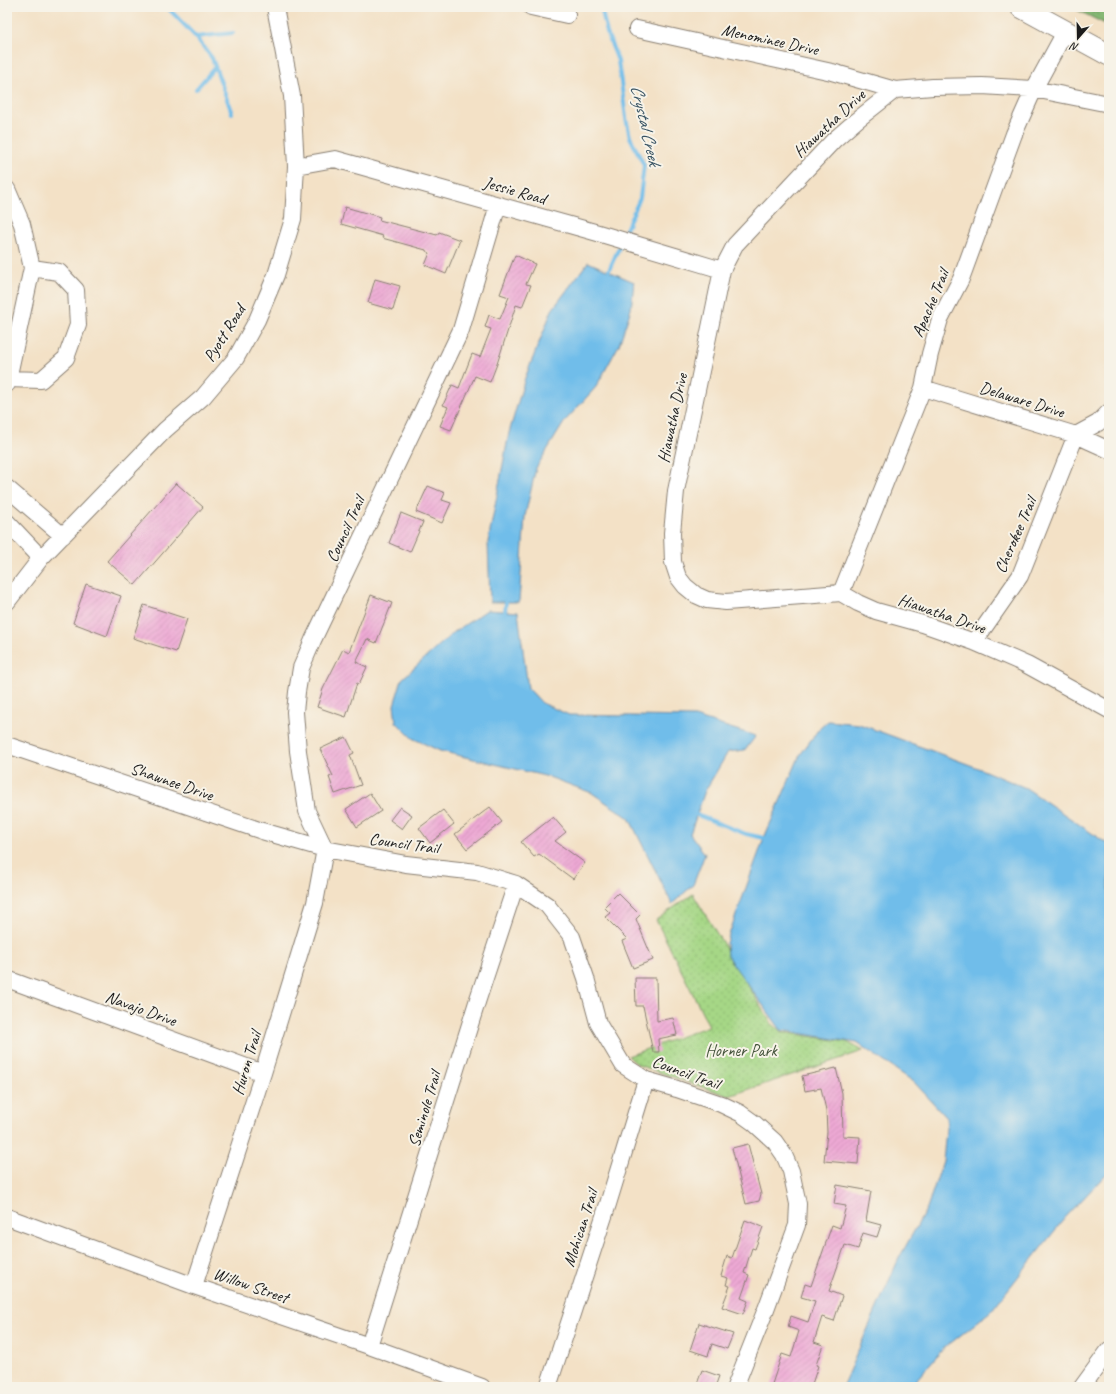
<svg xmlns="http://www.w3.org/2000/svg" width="1116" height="1394" viewBox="0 0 1116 1394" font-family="Caveat,sans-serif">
<defs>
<pattern id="forest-crowns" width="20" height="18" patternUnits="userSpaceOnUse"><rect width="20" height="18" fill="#84b873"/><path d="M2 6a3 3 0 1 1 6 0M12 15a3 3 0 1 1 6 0" fill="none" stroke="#6b955e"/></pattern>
<pattern id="park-dots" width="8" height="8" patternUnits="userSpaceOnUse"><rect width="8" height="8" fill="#a6d786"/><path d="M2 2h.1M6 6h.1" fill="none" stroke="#8eb873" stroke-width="1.8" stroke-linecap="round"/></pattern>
<pattern id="building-hatch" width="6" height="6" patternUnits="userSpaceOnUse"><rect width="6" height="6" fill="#eda8d4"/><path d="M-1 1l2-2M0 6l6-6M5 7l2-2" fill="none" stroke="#cb90b5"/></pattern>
</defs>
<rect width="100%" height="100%" fill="#f7f3e8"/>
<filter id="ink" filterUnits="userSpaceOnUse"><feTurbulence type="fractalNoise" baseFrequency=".025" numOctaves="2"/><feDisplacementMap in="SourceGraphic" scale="8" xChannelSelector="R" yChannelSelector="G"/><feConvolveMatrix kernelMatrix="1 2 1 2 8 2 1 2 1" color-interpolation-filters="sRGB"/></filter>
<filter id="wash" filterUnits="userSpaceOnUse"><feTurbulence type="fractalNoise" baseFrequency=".012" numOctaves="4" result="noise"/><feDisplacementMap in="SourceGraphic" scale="16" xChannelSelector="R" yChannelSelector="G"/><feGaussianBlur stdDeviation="0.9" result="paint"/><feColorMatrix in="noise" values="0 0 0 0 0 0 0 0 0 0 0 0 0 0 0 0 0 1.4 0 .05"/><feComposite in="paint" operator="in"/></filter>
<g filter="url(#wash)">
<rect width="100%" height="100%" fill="#f3e1c6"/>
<path fill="url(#forest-crowns)" stroke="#506a48" d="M1071 7H1109V26Z"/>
<path fill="url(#park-dots)" stroke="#617a51" d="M693 894 771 1023 782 1032 847 1042 863 1051 729 1096 638 1065 628 1056 709 1026 656 920Z"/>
<path fill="#70bdea" stroke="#466c83" d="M588 262 634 282 631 309 619 345 596 387 565 421 536 468 525 516 519 602H490L488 542 509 433 525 378 552 310Z
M487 610 518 612 528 688 542 703 569 715 695 717 756 736 745 750 728 752 705 791 690 834 705 854 693 885 672 904 629 818 592 793 549 777 440 751 412 738 396 722 394 705 402 679 454 632Z
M828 721 859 724 973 766 1026 788 1109 845V1171L1064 1219 991 1311 942 1350 910 1387H842L899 1258 927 1208 943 1161 947 1118 914 1082 857 1043 781 1030 727 956 726 943 764 838 800 755 818 730Z"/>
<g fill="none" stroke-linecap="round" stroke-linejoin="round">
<path stroke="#70bdea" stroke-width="4" d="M167 7 196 37 212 58 232 113
M601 7 607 33 618 61 626 118 630 137 644 165 640 198 623 236
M196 37 233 33
M196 89 215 67
M609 270 621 243
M505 611 506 602
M697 815 746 834 764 838"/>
</g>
<g id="blocks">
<path fill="url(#building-hatch)" d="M345 207 380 217 379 220 437 235 439 232 460 240 446 274 425 265 430 253 426 251V250L382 238 383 236 341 224Z
M515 255 535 264 526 284 531 285 522 307 516 305 497 364 490 382 475 376 451 430 440 426 448 407 443 405 452 385 459 388 472 354 480 357 491 329 485 327 489 315 500 319 509 297 500 294Z
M375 279 400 286 393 310 368 303Z
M176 483 203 507 135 585 107 561Z
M428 486 445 493 442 500 451 503 442 523 416 512Z
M401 513 423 522 410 552 389 543Z
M86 584 121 596 107 636 73 623Z
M371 595 392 603 376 643 367 639 356 662 367 667 359 684 357 683 346 717 317 707 323 689 343 649 349 652Z
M144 605 187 619 176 652 133 638Z
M346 737 354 753 350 755 361 785 335 794 329 777 333 776 320 749Z
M370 793 381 811 357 827 346 809Z
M400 807 412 815 402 829 390 820Z
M490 807 502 822 467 849 455 834Z
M443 810 454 824 430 843 419 828Z
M553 817 566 832 555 841 585 863 573 879 539 854 534 857 521 842Z
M618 893 640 915 636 919 653 960 633 968 622 941 627 939 605 917 610 913 604 907Z
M635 978H656L657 1021 673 1018 677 1035 658 1039 659 1052H653L643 1006H636Z
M836 1068 842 1093 843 1136 860 1137 858 1164 824 1161 827 1132 826 1110 821 1088 805 1091 802 1076Z
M748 1144 761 1194 759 1201 746 1204 732 1148Z
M837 1185 871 1191 866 1221 881 1225 877 1237 863 1233 858 1249 845 1245 829 1291 842 1296 834 1321 822 1317 814 1342 823 1345 816 1365 818 1366 811 1387H771L782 1354 791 1357 799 1331 788 1327 791 1316 808 1322 815 1301 801 1297 805 1284 811 1286 832 1225 840 1228 846 1206 834 1204Z
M745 1220 763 1227 755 1249 752 1248 744 1273 749 1275 741 1298 748 1301 743 1314 722 1307 730 1286 726 1285 728 1278 721 1276 727 1256 732 1258Z
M699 1323 733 1334 727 1349 712 1344 708 1356 690 1350Z
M702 1370 719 1376 715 1387H696Z"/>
</g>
</g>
<g filter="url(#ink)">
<use href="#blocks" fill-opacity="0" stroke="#887e71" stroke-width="1"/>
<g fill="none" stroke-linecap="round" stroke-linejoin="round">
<defs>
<path id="minor" d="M531 7 567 15
M637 29 832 72 895 90
M1109 104 1034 89 982 86 933 87 895 90 857 120 834 140 735 245 722 270 676 491 672 533 673 562 678 577 685 586 696 595 707 600 726 602 841 593 858 603 876 611 923 624 974 642 1027 665 1109 710
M296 166 335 159 598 233 722 270
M7 189 22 224 32 268 7 384
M7 379 41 380 66 358 78 325 76 290 59 272 32 268
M923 388 1076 435 1109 450
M7 488 63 536
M7 522 41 558
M841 593 923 388 930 354 940 319 961 279 1014 134 1034 89 1065 32
M7 602 41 558 165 430 203 397 236 358 257 320 276 275 293 219 296 166 292 96 275 7
M974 642 1020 576 1076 435 1098 423 1109 412
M7 745 262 831 325 849 406 864 477 872 516 884 547 905 572 937 586 978 598 1023 623 1065 646 1080 677 1089 721 1104 740 1113 754 1123 775 1142 784 1155 791 1171 798 1204 797 1225 766 1309 735 1387
M325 849 307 811 298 751 295 712 297 692 301 668 313 640 461 330 498 205
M7 979 263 1073
M7 1217 194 1286 369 1346 482 1387
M194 1286 263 1073 315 903 325 849
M369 1346 478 999 516 884
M548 1387 608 1204 646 1080
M1082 1387 1109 1350"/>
<path id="major" d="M1021 7 1109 55"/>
</defs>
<use href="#minor" stroke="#887e71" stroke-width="18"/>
<use href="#major" stroke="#887e71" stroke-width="23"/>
<use href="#minor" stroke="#fff" stroke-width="16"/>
<use href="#major" stroke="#fff" stroke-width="21"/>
</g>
</g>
<g text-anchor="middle" stroke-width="4" stroke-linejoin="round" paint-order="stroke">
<g font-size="17" fill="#1c1c1c" stroke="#f7f3e8">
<text transform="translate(770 39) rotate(12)" y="6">Menominee Drive</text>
<text transform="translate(829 123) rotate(-43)" y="6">Hiawatha Drive</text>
<text transform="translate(515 190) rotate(16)" y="6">Jessie Road</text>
<text transform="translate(930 303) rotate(-67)" y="6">Apache Trail</text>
<text transform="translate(224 333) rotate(-58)" y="6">Pyott Road</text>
<text transform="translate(1022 399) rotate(17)" y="6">Delaware Drive</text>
<text transform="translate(672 418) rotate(-78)" y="6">Hiawatha Drive</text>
<text transform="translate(345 529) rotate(-65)" y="6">Council Trail</text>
<text transform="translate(1015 535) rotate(-66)" y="6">Cherokee Trail</text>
<text transform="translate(942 613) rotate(19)" y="6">Hiawatha Drive</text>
<text transform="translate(172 781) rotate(19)" y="6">Shawnee Drive</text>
<text transform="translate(404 843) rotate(8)" y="6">Council Trail</text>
<text transform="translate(141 1008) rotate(20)" y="6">Navajo Drive</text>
<text transform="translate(246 1063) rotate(-73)" y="6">Huron Trail</text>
<text transform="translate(686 1072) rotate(20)" y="6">Council Trail</text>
<text transform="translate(424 1109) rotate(-73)" y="6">Seminole Trail</text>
<text transform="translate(580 1228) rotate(-72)" y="6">Mohican Trail</text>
<text transform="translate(251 1285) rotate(19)" y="6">Willow Street</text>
</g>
<g font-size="17" fill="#45543c" stroke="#f7f3e8">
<text x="741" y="1056">Horner Park</text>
</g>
<g font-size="18" font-style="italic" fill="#395464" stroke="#f7f3e8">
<text transform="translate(646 125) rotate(77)" y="6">Crystal Creek</text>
</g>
</g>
<rect width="1116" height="1394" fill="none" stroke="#f7f3e8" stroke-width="24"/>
<g transform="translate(1078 38) rotate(200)" stroke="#f7f3e8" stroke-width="3" paint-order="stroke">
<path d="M0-3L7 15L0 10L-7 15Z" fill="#1c1c1c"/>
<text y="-6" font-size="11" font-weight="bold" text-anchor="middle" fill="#1c1c1c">N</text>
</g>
</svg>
